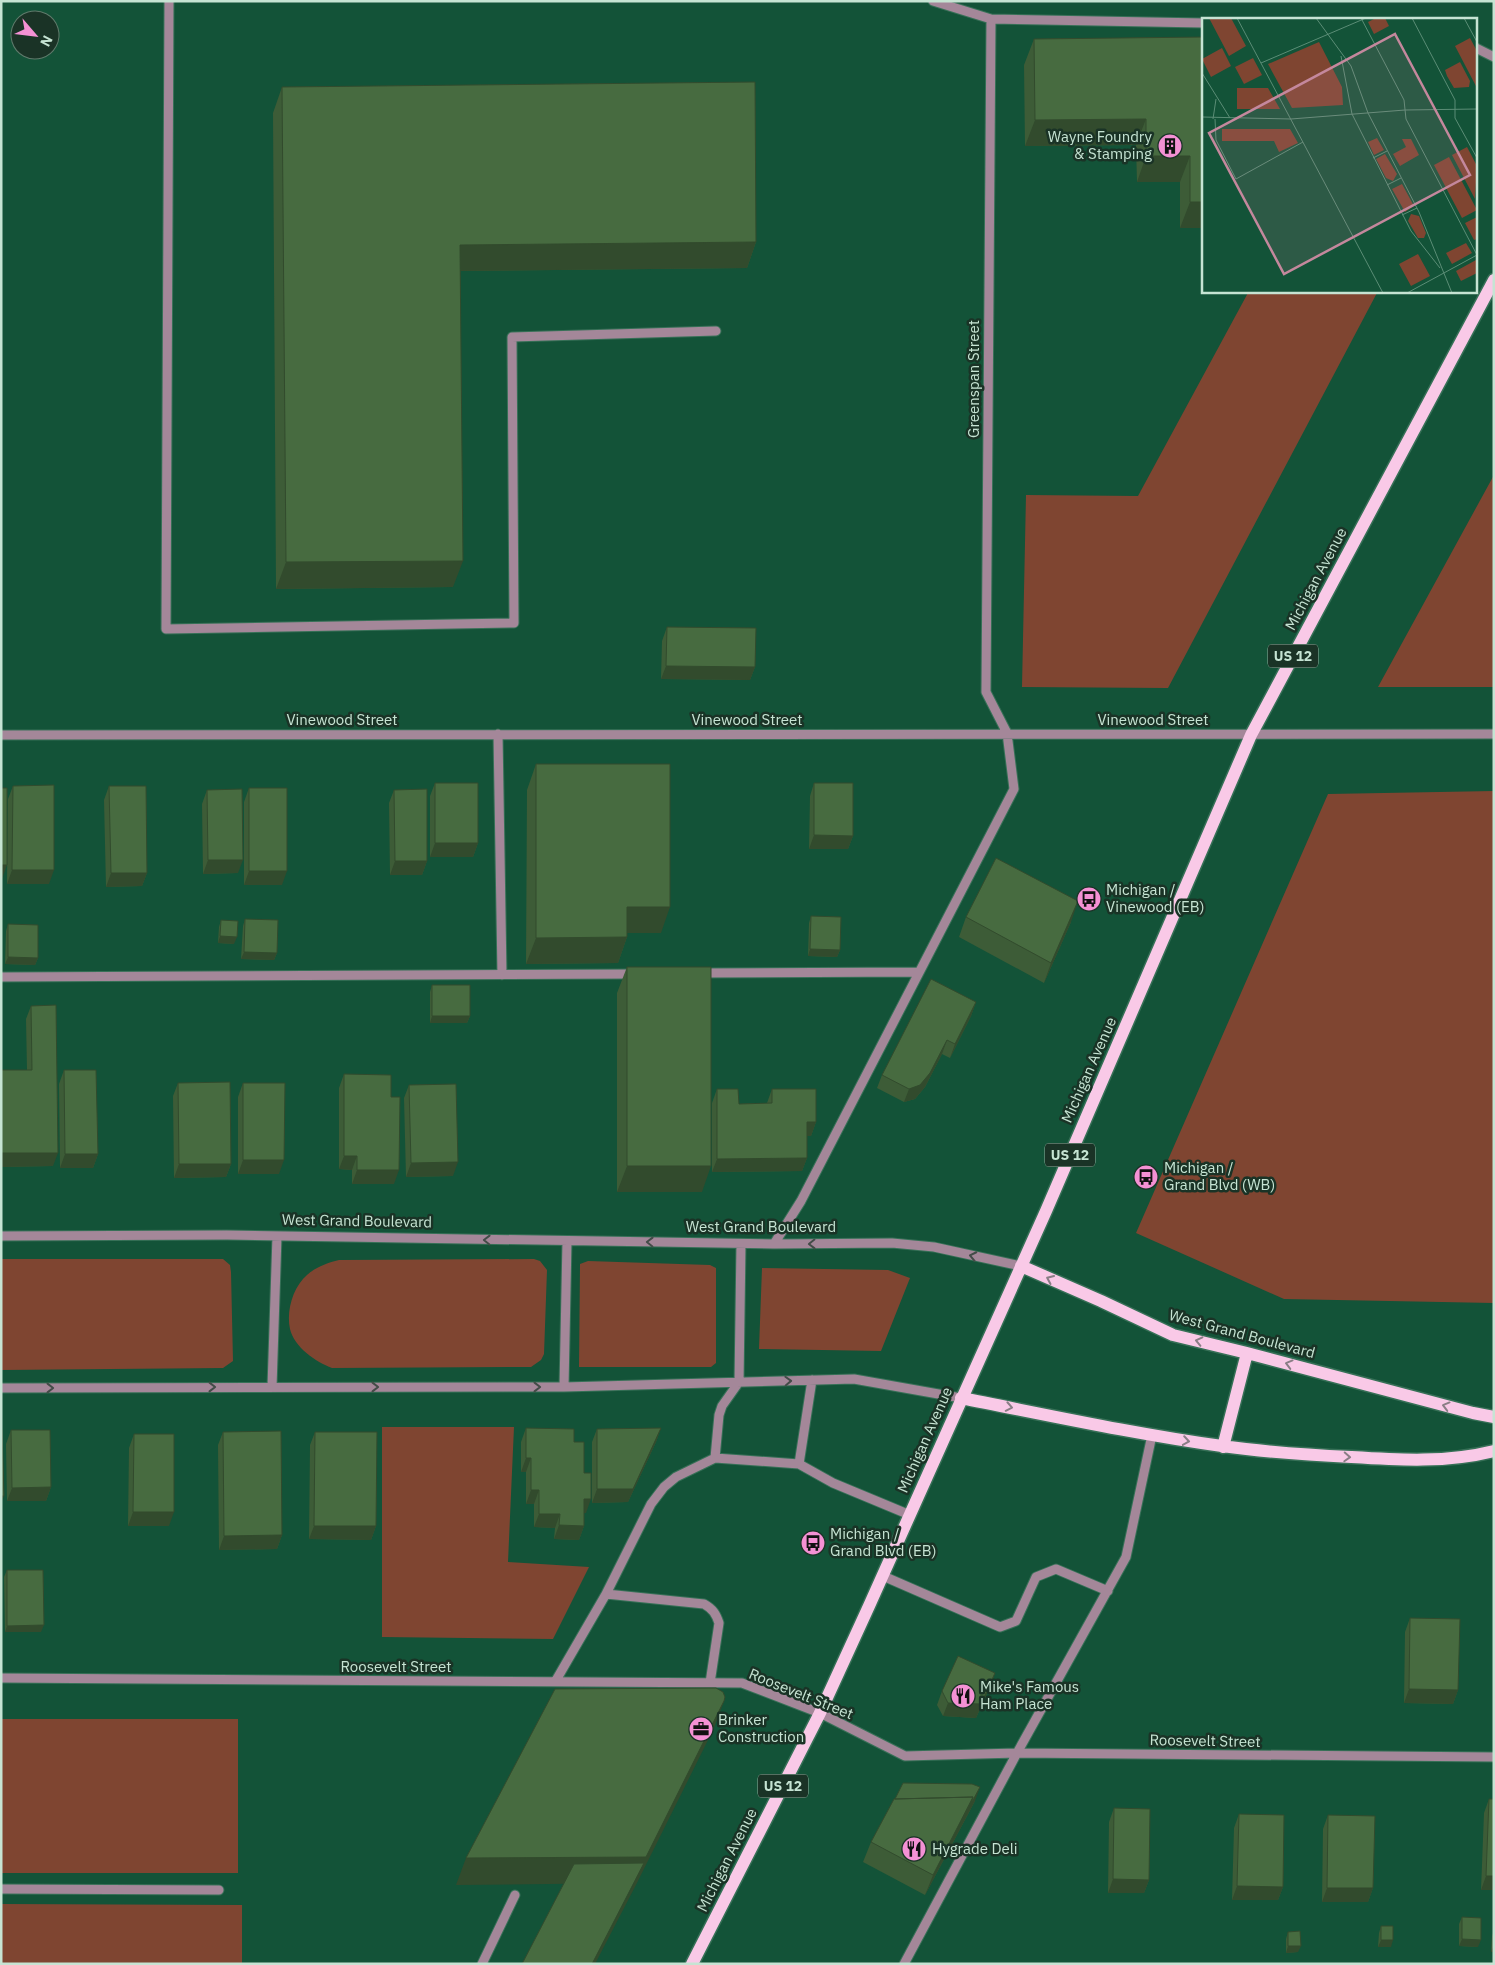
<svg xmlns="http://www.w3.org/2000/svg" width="1495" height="1965" viewBox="0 0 1495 1965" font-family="'IBM Plex Sans',sans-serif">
<rect width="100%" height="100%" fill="#135338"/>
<path fill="#7f4531" d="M1249 291H1378L1168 688 1022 687 1026 495 1138 496Z
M1494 475V687H1378Z
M1494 791V1303L1284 1299 1136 1233 1328 794Z
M1 1259H223L230 1265 231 1272 233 1361 223 1368 1 1370Z
M534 1259 540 1261 547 1270 544 1354 541 1360 531 1367 332 1368C316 1362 294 1347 290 1329 286 1311 293 1287 307 1275 316 1267 327 1263 339 1260Z
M588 1261 710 1265 716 1268V1363L711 1367H579L580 1264Z
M762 1268 888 1270 910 1278 881 1351 759 1349Z
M382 1427H514L508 1562 589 1567 553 1639 382 1637Z
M1 1719H238V1873H1Z
M1 1904 242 1905V1964H1Z"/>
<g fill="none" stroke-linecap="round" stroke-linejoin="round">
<defs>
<path id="minor" d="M169 1 166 629 514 623 512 337 716 331
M933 1 991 19 1204 23
M1476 48 1494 57
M498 734 502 975
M1 735 1494 734
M699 973 919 972
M1 977 636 974
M1 1236 227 1235 774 1244 892 1243 934 1247 1021 1266
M774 1244 801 1201 1014 789 1007 733 986 692 991 19
M812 1380 799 1464 833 1483 910 1515
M272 1387 277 1236
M564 1387 567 1241
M1 1388 564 1387 854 1379 961 1398
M715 1458 799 1464
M883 1576 1000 1627 1016 1621 1036 1577 1056 1569 1108 1591
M606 1594 704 1604C713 1609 716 1614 719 1623L710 1683
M1 1678 742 1683 820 1713 905 1756 1017 1753 1494 1757
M555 1682 606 1594 651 1504 664 1487 676 1477 715 1458 719 1415 722 1406 739 1382 741 1244
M1 1889 219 1890
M482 1964 515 1895
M904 1964 1017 1753 1126 1557 1152 1435"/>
<path id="major" d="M1021 1266 1101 1301 1173 1335 1247 1353 1473 1413 1494 1417
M961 1398C1048 1415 1135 1434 1222 1446 1265 1452 1308 1455 1351 1457 1399 1460 1446 1463 1494 1451
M1223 1447 1247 1353
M692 1964 820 1713 869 1606 1046 1211 1251 735 1494 280"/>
</defs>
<use href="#minor" stroke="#377057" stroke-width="11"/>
<use href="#major" stroke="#377057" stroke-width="15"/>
<use href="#minor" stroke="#a48799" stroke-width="9"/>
<use href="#major" stroke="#f9c9e7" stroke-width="12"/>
</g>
<path fill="#3d5c37" d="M1204 37V228H1180V182H1137L1136 145 1025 146 1024 65 1034 39Z
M282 87 756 242 747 268 460 271 453 587 276 589 273 113Z
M667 627 755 667 750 680 661 679 662 641Z
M536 764 661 933H627V937L618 963 526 964 527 790Z
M435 783 478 843 473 857H430V796Z
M814 783 853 836 848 849H809L810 796Z
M13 786 49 884H7L8 799Z
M109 786 147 873 142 886 106 887 104 800Z
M249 788 282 885H244V802Z
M207 790 238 873 203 874 202 804Z
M394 790 427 861 422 875H390L389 803Z
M811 916 840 950 837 957 808 956 809 923Z
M966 917 1071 922 1044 983 959 937Z
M245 919 277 953 274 960 241 959 243 926Z
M221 920 234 944 218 943 219 927Z
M8 924 38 958 35 965 5 964 6 931Z
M627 967 702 1192H617V993Z
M432 985 470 1016 467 1023H430V992Z
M976 1002 971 1016 950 1058 942 1054 925 1087 915 1099 904 1102 877 1088 882 1075Z
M31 1006 53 1166 1 1167V1070H27L26 1019Z
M64 1070 98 1154 93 1168H60L59 1084Z
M344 1074 391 1097 394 1184H352V1170L339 1169V1088Z
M178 1083 231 1164 226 1177 174 1178 173 1096Z
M243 1083 279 1174H238V1097Z
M409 1085 453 1176 406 1177 404 1098Z
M717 1089 739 1104 767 1103 772 1089 816 1122 811 1136H807V1158L802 1171 712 1172V1103Z
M526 1428 574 1442 584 1473 586 1513H584V1526L579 1540 554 1539 555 1528 534 1527V1504H526V1472H521V1442Z
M661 1428 656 1442 628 1502 592 1503V1442L597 1429Z
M11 1430 51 1487 46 1501H7L6 1444Z
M223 1432 282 1535 277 1549 219 1550 218 1445Z
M315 1432 376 1526 371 1540 309 1539 310 1445Z
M134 1434 169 1526H128L129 1448Z
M7 1570 41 1632H5L4 1577Z
M1410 1618 1458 1690 1453 1704 1404 1703 1405 1632Z
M995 1673 990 1687 976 1718 943 1716 937 1705 942 1691Z
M1489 1799H1494V1890H1481L1484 1813Z
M975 1801 925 1895 863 1862 871 1842Z
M1114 1808 1149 1880 1144 1893H1108L1109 1822Z
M1239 1814 1283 1887 1278 1900H1232L1234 1828Z
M1328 1815 1373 1888 1368 1902H1322L1323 1829Z
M1462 1917 1478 1947 1459 1946V1924Z
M1381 1926 1391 1947H1378L1379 1933Z
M1494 1930V1952H1491L1492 1936Z
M1288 1932 1298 1952 1286 1953V1939Z"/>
<path fill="#324b2d" d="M1146 119 1136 145 1025 146 1035 120Z
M1146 156H1190L1180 182H1137Z
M1190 202H1204V228H1180Z
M756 242 747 268 451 271 460 245Z
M463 561 453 587 276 589 286 562Z
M666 666 755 667 750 680 661 679Z
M814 835 853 836 848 849H809Z
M435 843H478L473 857H430Z
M208 860H243L238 873 203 874Z
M395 861H427L422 875H390Z
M1 865H7L2 879H1Z
M12 870H54L49 884H7Z
M249 871H287L282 885H244Z
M111 873H147L142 886 106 887Z
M1078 901 1071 922 1044 983 1051 963Z
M627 907H670L661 933H618Z
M220 936 237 937 234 944 218 943Z
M627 937 618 963 526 964 536 938Z
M810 949 840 950 837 957 808 956Z
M244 952 277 953 274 960 241 959Z
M8 957 38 958 35 965 5 964Z
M976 1002 971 1016 950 1058 955 1044Z
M432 1016H470L467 1023H430Z
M947 1040 942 1054 925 1087 915 1099 904 1102 909 1089Z
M807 1122H816L811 1136H802Z
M1 1153H58L53 1166 1 1167Z
M65 1154H98L93 1168H60Z
M344 1156H357L352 1170 339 1169Z
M807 1158 802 1171 712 1172 717 1159Z
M243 1160H284L279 1174H238Z
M458 1162 453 1176 406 1177 411 1163Z
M179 1164H231L226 1177 174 1178Z
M627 1166H711L702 1192H617Z
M357 1170H399L394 1184H352Z
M661 1428 656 1442 628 1502 592 1503 597 1489Z
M526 1458H531L526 1472H521Z
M51 1487 46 1501H7L12 1488Z
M531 1490H539L534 1504H526Z
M1 1496H4L1 1503Z
M584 1499H591L586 1513H579Z
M133 1512H174L169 1526H128Z
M539 1514H560L555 1528 534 1527Z
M559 1525 584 1526 579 1540 554 1539Z
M314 1526H376L371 1540 309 1539Z
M282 1535 277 1549 219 1550 224 1536Z
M44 1625 41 1632H5L7 1626Z
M995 1673 990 1687 976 1718 943 1716 948 1703Z
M1409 1689 1458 1690 1453 1704 1404 1703Z
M724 1701 714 1728 637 1883 595 1964H592L634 1883 456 1885 466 1858Z
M980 1787 975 1801 925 1895 933 1875 973 1797Z
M1486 1876H1494V1890H1481Z
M1113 1879 1149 1880 1144 1893H1108Z
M1237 1886 1283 1887 1278 1900H1232Z
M1327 1888H1373L1368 1902H1322Z
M1462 1939 1481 1940 1478 1947 1459 1946Z
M1381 1940H1393L1391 1947H1378Z
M1494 1945V1952H1491Z
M1288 1946H1301L1298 1952 1286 1953Z"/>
<path fill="#476b40" stroke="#324b2d" d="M1204 37V202H1190V156H1146V119L1035 120 1034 39Z
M755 82 756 242 460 245 463 561 286 562 282 87Z
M667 627 756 628 755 667 666 666Z
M536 764H670V907H627V937L536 938Z
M435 783H478V843H435Z
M814 783H853V836L814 835Z
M54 785V870H12L13 786Z
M109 786H146L147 873H111Z
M1 788H7V865H1Z
M249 788H287V871H249Z
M242 789 243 860H208L207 790Z
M427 789V861H395L394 790Z
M996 858 1078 901 1051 963 966 917Z
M811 916 841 917 840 950 810 949Z
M245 919 278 920 277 953 244 952Z
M221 920 238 921 237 937 220 936Z
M8 924 38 925V958L8 957Z
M627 967H711V1166H627Z
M931 979 976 1002 955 1044 947 1040 930 1073 920 1085 909 1089 882 1075Z
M432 985H470V1016H432Z
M56 1005 58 1153H1V1070H32L31 1006Z
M64 1070H96L98 1154H65Z
M344 1074 391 1075V1097H400L399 1170H357V1156H344Z
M230 1082 231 1164H179L178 1083Z
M243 1083H285L284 1160H243Z
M456 1084 458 1162 411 1163 409 1085Z
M717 1089H738L739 1104 772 1103V1089H816V1122H807V1158L717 1159Z
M526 1428 574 1429V1442H584V1473H591V1499H584V1526L559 1525 560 1514H539V1490H531V1458H526Z
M661 1428 633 1489H597V1429Z
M1 1430H2L4 1496H1Z
M11 1430H50L51 1487 12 1488Z
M281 1431 282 1535 224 1536 223 1432Z
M315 1432H377L376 1526H314Z
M134 1434H174V1512H133Z
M7 1570H43L44 1625 7 1626Z
M1410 1618 1460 1619 1458 1690 1409 1689Z
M958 1656 995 1673 981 1704 948 1703 942 1691Z
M716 1688 723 1692 725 1697 724 1701 646 1857 466 1858 555 1689Z
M903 1783 972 1784 980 1787 971 1804 973 1797 895 1799Z
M973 1797 933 1875 871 1842 894 1799Z
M1489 1799H1494V1876H1486Z
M1114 1808 1150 1809 1149 1880 1113 1879Z
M1239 1814 1284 1815 1283 1887 1237 1886Z
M1328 1815 1375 1816 1373 1888H1327Z
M644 1863 592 1964H522L574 1864Z
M1462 1917 1481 1918V1940L1462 1939Z
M1381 1926H1393V1940H1381Z
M1300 1931 1301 1946H1288V1932Z"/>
<defs><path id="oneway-chevron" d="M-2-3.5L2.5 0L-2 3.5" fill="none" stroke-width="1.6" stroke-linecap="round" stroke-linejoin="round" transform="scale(1.25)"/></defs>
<g stroke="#434c48">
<use href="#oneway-chevron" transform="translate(487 1240) rotate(-179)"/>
<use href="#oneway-chevron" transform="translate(650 1242) rotate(-179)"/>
<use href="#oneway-chevron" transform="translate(812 1244) rotate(179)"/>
<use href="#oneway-chevron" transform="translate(973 1256) rotate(-168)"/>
<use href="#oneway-chevron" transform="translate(788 1381) rotate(-2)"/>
<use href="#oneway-chevron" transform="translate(212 1387)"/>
<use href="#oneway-chevron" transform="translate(375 1387)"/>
<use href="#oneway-chevron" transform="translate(537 1387)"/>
<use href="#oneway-chevron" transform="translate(50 1388)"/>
</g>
<g stroke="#8a7e86">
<use href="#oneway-chevron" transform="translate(1050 1279) rotate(-156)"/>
<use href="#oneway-chevron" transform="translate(1199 1341) rotate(-167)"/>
<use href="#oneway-chevron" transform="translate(1289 1364) rotate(-165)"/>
<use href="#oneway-chevron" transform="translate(1446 1406) rotate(-165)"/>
<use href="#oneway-chevron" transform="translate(1009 1407) rotate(11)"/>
<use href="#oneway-chevron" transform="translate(1186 1441) rotate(9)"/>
<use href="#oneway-chevron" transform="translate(1347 1457) rotate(3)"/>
</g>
<defs>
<symbol id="building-disc" viewBox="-11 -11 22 22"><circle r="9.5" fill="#f491d4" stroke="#1a3326"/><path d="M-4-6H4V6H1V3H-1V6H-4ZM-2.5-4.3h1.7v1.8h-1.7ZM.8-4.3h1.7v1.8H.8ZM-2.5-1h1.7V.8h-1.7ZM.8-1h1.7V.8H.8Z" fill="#111"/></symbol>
<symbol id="bus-disc" viewBox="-11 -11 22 22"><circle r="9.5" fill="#f491d4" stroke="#1a3326"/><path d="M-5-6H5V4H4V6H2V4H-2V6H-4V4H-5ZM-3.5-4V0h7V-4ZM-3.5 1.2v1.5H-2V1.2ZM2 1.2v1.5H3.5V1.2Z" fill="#111"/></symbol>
<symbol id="restaurant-disc" viewBox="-11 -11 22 22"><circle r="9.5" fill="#f491d4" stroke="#1a3326"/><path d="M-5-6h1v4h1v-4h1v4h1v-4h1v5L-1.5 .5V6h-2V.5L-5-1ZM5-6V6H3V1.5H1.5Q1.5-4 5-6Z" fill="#111"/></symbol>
<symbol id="office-disc" viewBox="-11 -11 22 22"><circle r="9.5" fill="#f491d4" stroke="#1a3326"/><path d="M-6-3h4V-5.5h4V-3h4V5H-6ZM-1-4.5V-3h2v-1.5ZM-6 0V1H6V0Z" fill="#111"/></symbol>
</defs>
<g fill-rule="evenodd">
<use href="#building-disc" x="1156" y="132" width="28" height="28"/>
<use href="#bus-disc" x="1075" y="885" width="28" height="28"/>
<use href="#bus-disc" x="1132" y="1163" width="28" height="28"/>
<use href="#bus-disc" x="799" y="1529" width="28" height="28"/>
<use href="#restaurant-disc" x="949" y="1682" width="28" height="28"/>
<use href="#office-disc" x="687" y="1715" width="28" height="28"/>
<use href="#restaurant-disc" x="900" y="1835" width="28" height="28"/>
</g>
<g text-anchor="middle" stroke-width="5" stroke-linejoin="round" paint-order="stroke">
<g fill="#1a3326" stroke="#92af9f" stroke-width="1">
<rect x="1268" y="644.5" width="50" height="23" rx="4"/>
<rect x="1045" y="1143.5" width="50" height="23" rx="4"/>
<rect x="758" y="1774.5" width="50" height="23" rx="4"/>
</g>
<g font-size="14" font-weight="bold" fill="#c6e4d3">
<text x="1293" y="661">US 12</text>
<text x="1070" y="1160">US 12</text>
<text x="783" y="1791">US 12</text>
</g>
<g font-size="15" fill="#c6e4d3" stroke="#1a3326" text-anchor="start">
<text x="1152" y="142" text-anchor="end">Wayne Foundry<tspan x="1152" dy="17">&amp; Stamping</tspan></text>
<text x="1106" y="895">Michigan /<tspan x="1106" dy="17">Vinewood (EB)</tspan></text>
<text x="1164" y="1173">Michigan /<tspan x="1164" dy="17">Grand Blvd (WB)</tspan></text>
<text x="830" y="1539">Michigan /<tspan x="830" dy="17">Grand Blvd (EB)</tspan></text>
<text x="980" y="1692">Mike's Famous<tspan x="980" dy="17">Ham Place</tspan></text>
<text x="718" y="1725">Brinker<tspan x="718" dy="17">Construction</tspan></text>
<text x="932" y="1854">Hygrade Deli</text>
</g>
<g font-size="15" fill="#c6e4d3" stroke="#1a3326">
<text transform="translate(974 379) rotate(-90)" y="5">Greenspan Street</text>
<text transform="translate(1316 579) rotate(-62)" y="5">Michigan Avenue</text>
<text x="342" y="725">Vinewood Street</text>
<text x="747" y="725">Vinewood Street</text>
<text x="1153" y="725">Vinewood Street</text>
<text transform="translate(1089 1070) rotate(-66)" y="5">Michigan Avenue</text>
<text transform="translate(357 1221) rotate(1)" y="5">West Grand Boulevard</text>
<text x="761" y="1232">West Grand Boulevard</text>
<text transform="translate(1242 1334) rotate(15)" y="5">West Grand Boulevard</text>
<text transform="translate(925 1440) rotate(-66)" y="5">Michigan Avenue</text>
<text x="396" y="1672">Roosevelt Street</text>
<text transform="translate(801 1694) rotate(22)" y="5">Roosevelt Street</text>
<text transform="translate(1205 1741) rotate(1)" y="5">Roosevelt Street</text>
<text transform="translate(727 1860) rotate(-63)" y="5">Michigan Avenue</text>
</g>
</g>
<g transform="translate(1202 18)">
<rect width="275" height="275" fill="#135338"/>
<path d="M7 0H29L44 28 27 38ZM174 0H183L187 8 172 16 166 4ZM268 20 275 33V70L253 28ZM117 24 140 69 141 87 90 90 66 46ZM20 30 29 48 9 59 0 41ZM51 40 60 57 42 66 33 49ZM258 44 268 63 267 69 252 70 245 58 243 52ZM35 70H66L78 91H35ZM20 111H88L96 125 77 134 72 123H20ZM175 120 182 132 172 137 166 124ZM200 121H209L217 137 198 148 191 136 204 129ZM265 129 275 148 273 181 250 137ZM183 136 195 156 191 163 184 160 174 141ZM247 139 275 192 260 200 232 147ZM200 166 212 188 203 194 190 171ZM209 196 217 198 224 215 222 220H216L206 203ZM275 199V221L272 222 263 205ZM264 225 270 235 250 246 244 235ZM216 236 228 258 209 268 197 246ZM274 242 275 255 259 263 254 253Z" fill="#7f4531"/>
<path fill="none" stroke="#5b8d76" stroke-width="1" d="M35 0 181 275M114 0 149 48 166 95M159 0 202 82 204 101 275 237M210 0 253 82V100L275 140M262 0 275 24M139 38 150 96M59 45 164 0M0 55 28 100M166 95 217 194 250 275M150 96 209 213 238 250M0 99 89 101 203 92 275 91M11 101 14 81M13 101 14 122 34 161 101 124M171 140 185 133M185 167 199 160M200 197 215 190M205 275 275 237"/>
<path fill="#c4889d" fill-opacity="0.15" stroke="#c4889d" stroke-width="2.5" d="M193 16 268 157 82 256 7 115Z"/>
<rect width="275" height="275" fill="none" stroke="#c6e4d3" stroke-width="2.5"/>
</g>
<rect width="1495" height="1965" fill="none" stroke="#c6e4d3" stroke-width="5"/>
<g transform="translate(35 35) rotate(118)"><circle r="24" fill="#1a3326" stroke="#5f7a6b"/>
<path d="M0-4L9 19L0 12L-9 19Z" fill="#f491d4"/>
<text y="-8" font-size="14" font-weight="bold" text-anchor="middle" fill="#c6e4d3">N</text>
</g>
</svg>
